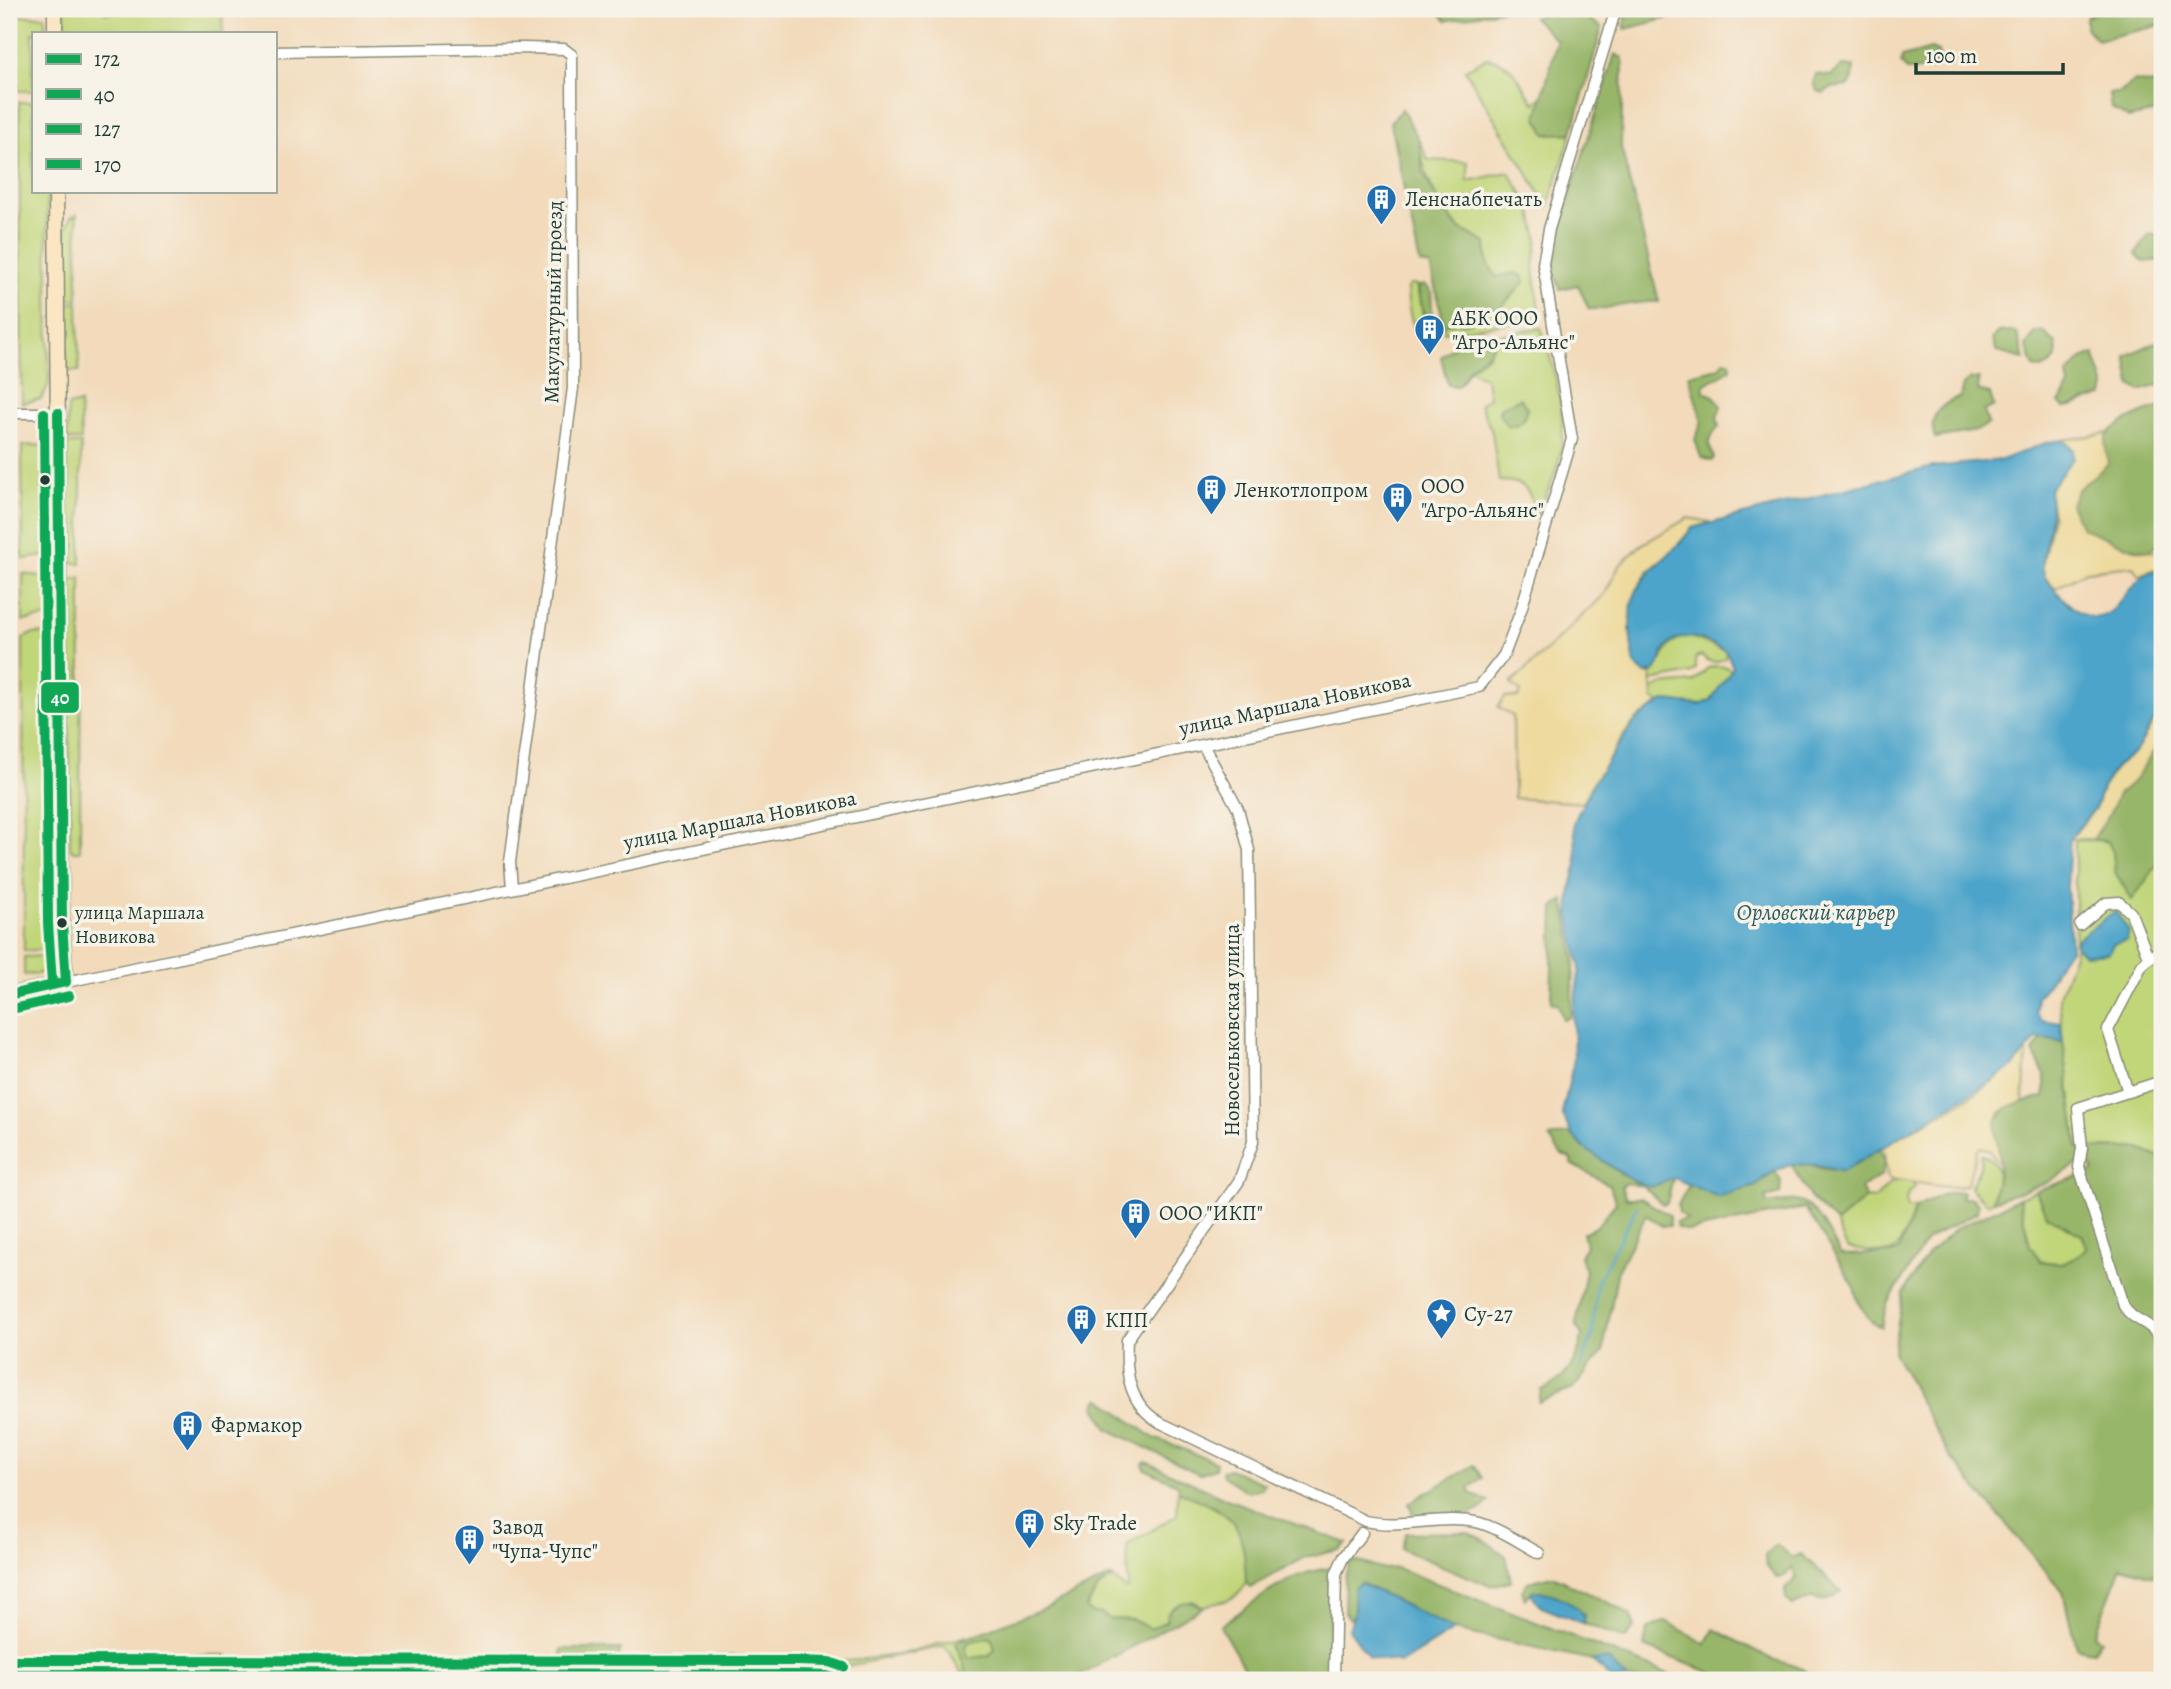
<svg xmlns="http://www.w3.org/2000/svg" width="2171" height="1689" viewBox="0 0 2171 1689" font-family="Alegreya,serif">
<rect width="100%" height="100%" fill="#f7f3e8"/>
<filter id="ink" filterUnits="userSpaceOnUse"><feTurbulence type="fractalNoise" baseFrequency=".0143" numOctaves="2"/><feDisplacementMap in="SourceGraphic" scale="14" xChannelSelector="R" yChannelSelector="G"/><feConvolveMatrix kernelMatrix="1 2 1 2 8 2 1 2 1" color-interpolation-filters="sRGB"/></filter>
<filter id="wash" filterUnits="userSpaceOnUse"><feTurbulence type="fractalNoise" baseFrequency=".00686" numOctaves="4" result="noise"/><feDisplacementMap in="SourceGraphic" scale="28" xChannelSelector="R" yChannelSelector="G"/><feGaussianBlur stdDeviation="1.57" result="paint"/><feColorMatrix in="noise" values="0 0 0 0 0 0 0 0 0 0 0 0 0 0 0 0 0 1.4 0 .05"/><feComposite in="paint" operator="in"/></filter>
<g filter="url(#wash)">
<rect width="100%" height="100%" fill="#f2daba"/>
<path fill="#c1d579" stroke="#708956" stroke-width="2" d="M64 9H104L105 13 222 9 223 33H66Z
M18 16H45V33H33V91H18Z
M1486 58C1515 61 1519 82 1534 103L1545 95 1537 118 1546 134 1572 133 1548 207 1465 70Z
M19 102H33V191H47L49 384 41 399 22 403Z
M1419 140 1428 160 1468 162V181L1509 172 1531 208 1538 239 1534 267 1540 319 1444 332V324L1470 322 1484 306 1498 310 1508 298 1487 261 1486 243C1477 238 1463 233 1457 226 1434 200 1423 173 1419 140Z
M77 214 78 299H66L65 230 71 217Z
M1410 285H1416L1427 332 1420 334C1409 324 1408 303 1407 288Z
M66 303H78L79 371H67Z
M1541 328C1553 364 1567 412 1561 451 1557 474 1545 496 1536 517 1530 491 1528 481 1499 481L1492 432 1480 404 1489 398 1486 379 1469 369 1488 355 1493 344 1487 337Z
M80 403 81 440H67L68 406Z
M66 444H81V564L71 562 67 552Z
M43 445 45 556 23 559 22 446Z
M23 574 49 577 50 617 23 621Z
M81 577 80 851H73L70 848 68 585 71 580Z
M50 633 53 949 24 951 23 638 32 634Z
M1688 636 1726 651 1725 658C1715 664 1709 663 1701 655L1696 657V669L1691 673 1652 681 1651 674C1667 660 1663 640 1688 636Z
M1715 666 1727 667 1732 672C1725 680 1720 692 1712 699 1697 713 1676 696 1659 703L1653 699 1652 690 1661 685 1694 682 1708 668Z
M2075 840 2162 841V1159L2137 1148 2078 1149 2063 1042 2059 996 2075 951Z
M49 956V966L38 974 24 975V957Z
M1981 1155C2004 1159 1996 1184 1993 1201L1987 1204 1970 1188 1980 1167Z
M1902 1180 1912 1182 1915 1187C1908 1194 1904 1198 1907 1208H1916C1893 1258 1903 1257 1847 1248L1836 1223 1866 1198 1875 1199 1891 1182Z
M2036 1191 2046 1215 2083 1236 2087 1248C2073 1264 2062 1265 2041 1261L2030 1246 2019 1198Z
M1178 1491C1196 1499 1222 1507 1235 1522 1245 1535 1252 1577 1242 1590 1233 1601 1216 1603 1203 1606L1191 1601 1167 1620 1151 1629 1133 1620 1110 1619 1100 1613H1092L1086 1608 1098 1588 1113 1578 1125 1589H1128L1127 1545 1177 1515Z
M967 1636 956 1643 969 1680H963L964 1676 945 1646 838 1668 837 1662 897 1655Z
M991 1637 995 1649 989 1656 968 1658 965 1646 971 1641Z
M31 1655H113L107 1664H23Z
M122 1655H226L232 1664H127Z
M300 1656 411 1657 405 1664H295Z"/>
<path fill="#98b669" stroke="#5c7a4e" stroke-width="2" fill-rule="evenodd" d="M1437 9H1506L1446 21Z
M1567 9H1574L1602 28 1572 133 1546 134 1537 118 1557 41 1533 17Z
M1634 9H1704L1625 29V18Z
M2100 9H2162V25L2097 40 2086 28V18Z
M1931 49 1938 52 1940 59 1931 70H1907L1901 64 1902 57Z
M1615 54 1623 58 1621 147 1659 302C1634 300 1612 310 1589 309L1578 285 1560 289 1553 269 1555 242Z
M1843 66 1854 67 1853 79 1849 86 1830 88 1824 93 1817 91 1813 84 1816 74 1831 76Z
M2134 81 2149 84 2162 81V111L2128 118 2111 108 2109 93H2120Z
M1402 109 1419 140 1423 173 1439 202 1457 227 1486 243 1487 261 1496 277 1516 273 1523 276 1525 282 1498 310 1484 306 1470 322 1444 324 1430 266 1420 264 1390 122Z
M2162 234V260L2144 262 2136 254 2149 235Z
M1425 285 1431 291 1433 329H1428L1419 294V286Z
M2011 331 2017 334 2024 359 1997 352 1992 339 1999 332Z
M2042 331 2056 343C2058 359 2056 363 2041 369L2034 367 2026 346 2035 333Z
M1487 337 1493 344C1488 357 1479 358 1470 368 1465 374 1464 380 1457 386L1448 385 1441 357 1458 342Z
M2162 339V384L2140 391 2131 385 2126 356Z
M2094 354 2105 386 2103 396 2064 408 2059 403 2069 386 2067 374 2082 359Z
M1725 360 1730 362 1731 369 1704 385V392L1714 396 1721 406 1717 418 1719 426C1709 438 1707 444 1714 458L1711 461 1701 457 1695 440 1702 422 1689 375 1719 368Z
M1970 379H1979L1978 391 1990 394 1994 406 1984 411 1988 424 1976 431 1935 438C1927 416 1941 404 1960 397L1963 385Z
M1520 398 1527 408C1524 421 1522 425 1508 426L1499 414 1500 408Z
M2162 407V541L2148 551C2125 548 2105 536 2082 528L2070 505 2078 489 2108 464C2107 457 2104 448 2105 441 2108 425 2148 410 2162 407Z
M2162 738V858L2132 900 2115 872 2113 852 2108 842 2093 839 2110 813 2118 794 2135 780Z
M1564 900 1575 959 1570 1017 1563 1019 1558 1004 1551 1002 1554 908Z
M2041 1039 2063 1042 2078 1149 2137 1148 2162 1159V1578L2121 1567 2094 1635 2101 1639 2093 1652 2076 1647 2063 1592 1951 1458 1893 1352 1903 1293 1928 1254 1957 1228 2019 1198 2030 1246 2041 1261C2061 1265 2072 1264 2086 1248L2083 1236 2046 1215 2036 1191 2094 1171 2085 1160 2046 1183 1993 1201 2000 1160 1994 1127 1996 1120 2008 1106 2045 1096V1075L2033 1052Z
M1571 1133C1582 1147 1631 1185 1647 1186 1657 1187 1664 1181 1673 1178L1667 1203 1663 1205 1643 1186 1625 1183 1621 1187 1626 1198H1641L1670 1216V1226H1662L1646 1215 1618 1269 1603 1351 1573 1389 1539 1402 1541 1390C1565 1382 1579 1359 1582 1335L1576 1326 1586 1270 1580 1256 1586 1246 1583 1233 1597 1226 1616 1203 1609 1185 1572 1164 1570 1158 1562 1155 1549 1138Z
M1879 1149 1885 1161 1882 1175 1861 1188 1866 1198 1836 1223 1811 1199 1791 1164C1810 1163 1827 1173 1846 1169 1856 1166 1868 1153 1879 1149Z
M1775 1171 1781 1181 1780 1194 1765 1198 1767 1203C1776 1204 1785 1200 1795 1201 1817 1203 1831 1238 1841 1255L1892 1253 1899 1250 1916 1208C1930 1201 1947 1189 1963 1192L1961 1198H1972L1978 1205 1977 1212 1928 1239 1887 1304 1881 1327C1867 1322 1856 1301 1854 1286L1805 1208 1689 1231 1677 1228 1676 1222 1687 1219 1679 1213 1678 1205 1690 1183 1756 1186Z
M1100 1398 1154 1438 1216 1462 1215 1468 1199 1474 1108 1429 1095 1405Z
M1146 1462 1229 1500 1347 1543 1339 1550 1306 1557 1250 1588 1246 1582C1244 1519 1234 1515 1178 1491L1177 1484 1145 1469 1143 1464Z
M1474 1465 1482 1478 1469 1488 1472 1495 1489 1501C1471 1524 1441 1517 1414 1517L1409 1503Z
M1229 1469 1265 1484 1262 1489 1248 1492 1223 1476 1222 1471Z
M1466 1532 1481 1538 1506 1556 1511 1581 1490 1586 1401 1549 1406 1533Z
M1776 1544 1792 1558 1801 1554 1841 1591C1831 1600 1825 1603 1812 1598L1793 1605 1786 1599 1785 1589 1797 1577 1792 1567 1784 1576 1777 1578 1766 1566 1765 1555Z
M1354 1561 1385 1569 1397 1568 1684 1680H1628L1608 1660H1592L1454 1630 1361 1583 1354 1588V1614L1350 1619 1344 1612 1345 1577 1349 1563Z
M1332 1568 1328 1680H1251L1220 1626C1255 1602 1289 1571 1332 1568Z
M1552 1576 1618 1607 1631 1616 1635 1627 1625 1639 1585 1624 1584 1614 1533 1591 1525 1599 1522 1591 1528 1582Z
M1110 1577 1113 1578 1098 1588 1086 1608 1092 1613H1100L1110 1619 1133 1620 1151 1629 1167 1621 1168 1612C1180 1601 1188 1599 1203 1607L1072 1680H969L956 1642 1045 1608ZM991 1637 995 1649 989 1656 968 1658 965 1646 971 1641Z
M1666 1621 1706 1644 1714 1629 1769 1658 1803 1669 1816 1680H1730L1644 1647 1647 1629Z
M561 1649H621C615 1675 587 1667 565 1668L561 1665Z
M683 1656 687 1661 683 1664 650 1668 644 1660 646 1657Z
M706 1656 767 1657 784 1663 704 1666 701 1660Z"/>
<path fill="#eeda9e" stroke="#868c69" stroke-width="2" d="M2108 433 2105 442 2108 464 2078 489 2070 505 2082 528C2108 537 2134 555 2162 551V571L2152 569 2139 576 2133 566 2086 571 2056 588 2044 576 2042 566 2053 515 2049 490 2073 449 2063 440Z
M1688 518 1711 522 1692 528 1671 553 1648 571 1639 586 1633 600 1645 674H1651L1653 699 1659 703 1632 724 1620 740 1584 803 1514 798 1513 716 1498 707 1505 697 1518 698 1520 691 1511 684 1605 594 1619 566 1641 545Z
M2162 707V738L2135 780 2118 794 2110 813 2093 839H2070L2095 808 2102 788 2116 767 2136 751Z
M2027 1050 2023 1102C1981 1113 1999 1133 2000 1164L1989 1150 1981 1147 1977 1150 1967 1184C1952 1192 1909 1180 1888 1179L1883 1146C1932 1118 1990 1093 2027 1050Z"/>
<path fill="#4da4ca" stroke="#36707f" stroke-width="2" d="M2063 440 2073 450V458L2049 490C2057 527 2038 545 2044 576 2119 675 2118 564 2162 571V707L2136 751 2116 767 2102 788 2096 807 2070 839 2067 887 2071 949C2055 959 2055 982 2037 996L2036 1012 2042 1020 2061 1023 2063 1042 2037 1038 2012 1068 1842 1172 1816 1165 1791 1164 1766 1176 1756 1186 1718 1197 1674 1178 1651 1187 1630 1179 1584 1148 1572 1135 1562 1114 1574 1060 1573 1013 1580 967 1569 914 1571 887 1577 864 1574 822 1594 781 1636 720 1664 701 1700 705 1711 700 1733 667 1726 651C1709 641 1681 627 1666 648 1661 655 1661 665 1654 672L1645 674C1632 666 1633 655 1631 641 1623 573 1661 572 1692 528L1932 467 2002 460 2048 442Z
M2115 911 2129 931 2127 940 2113 944 2109 953 2084 955 2076 946V940Z
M1361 1583 1454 1630 1401 1663 1369 1657 1349 1629 1354 1614V1588Z
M1533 1591C1553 1591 1583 1604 1585 1624L1541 1607 1531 1593Z
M1592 1660H1608L1628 1680H1612Z"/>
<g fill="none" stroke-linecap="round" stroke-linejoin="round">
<path stroke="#4da4ca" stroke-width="2.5" d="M1580 1367 1592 1336 1597 1283 1637 1206"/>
</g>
</g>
<g filter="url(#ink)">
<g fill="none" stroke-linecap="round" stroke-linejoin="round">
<defs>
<path id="street" d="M275 52 522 48 564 49 572 55 573 388 510 862 512 888
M9 413H58
M1203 745 1238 809 1249 850 1253 1142 1239 1181 1127 1340C1125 1374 1129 1405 1161 1423L1366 1521C1403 1529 1443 1514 1480 1523 1501 1529 1520 1543 1539 1553
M2080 925 2106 903 2119 902 2131 913 2148 957
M66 982 1479 687 1504 655 1521 610 1572 439 1543 264 1549 229 1616 9
M2162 1081 2078 1108 2082 1148 2079 1167 2123 1305C2137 1327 2156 1318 2162 1350
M2128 1092 2108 1030 2142 965 2162 948
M308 1675H797L827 1676 840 1680
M1334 1680 1336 1574 1343 1558 1362 1533"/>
<path id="secondary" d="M55 9V33
M9 995 66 982 62 923 56 191
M9 1674 308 1675 309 1680"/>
</defs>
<use href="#street" stroke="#888c77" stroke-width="13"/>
<use href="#secondary" stroke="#888c77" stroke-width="17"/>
<use href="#street" stroke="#fff" stroke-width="10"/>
<use href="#secondary" stroke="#fbe6c4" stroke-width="14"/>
<defs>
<path id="bus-1" d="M9 1674 797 1675 827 1676 840 1680"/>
<path id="bus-2" d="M58 413 62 923 66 982
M9 995 66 982"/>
<path id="bus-3" d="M44 413 48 923 52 983
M12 1009 69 996"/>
<path id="bus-4" d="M9 1660 797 1661 829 1662 844 1667"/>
</defs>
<use href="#bus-1" stroke="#f7f3e8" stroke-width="16"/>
<use href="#bus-2" stroke="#f7f3e8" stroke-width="16"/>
<use href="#bus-3" stroke="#f7f3e8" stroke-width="16"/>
<use href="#bus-4" stroke="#f7f3e8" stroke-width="16"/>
<use href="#bus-1" stroke="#10a855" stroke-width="10"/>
<use href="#bus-2" stroke="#10a855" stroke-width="10"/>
<use href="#bus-3" stroke="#10a855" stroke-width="10"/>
<use href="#bus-4" stroke="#10a855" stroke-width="10"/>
</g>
</g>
<defs>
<symbol id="building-pin" viewBox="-11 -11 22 30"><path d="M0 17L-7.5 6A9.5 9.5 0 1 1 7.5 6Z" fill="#1f6fb2" stroke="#f7f3e8"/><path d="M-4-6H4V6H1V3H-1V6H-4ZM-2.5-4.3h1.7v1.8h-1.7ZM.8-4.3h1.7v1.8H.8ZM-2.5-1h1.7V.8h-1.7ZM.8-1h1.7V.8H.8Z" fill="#fff"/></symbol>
<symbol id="sight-pin" viewBox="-11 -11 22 30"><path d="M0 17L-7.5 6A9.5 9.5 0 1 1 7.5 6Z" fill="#1f6fb2" stroke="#f7f3e8"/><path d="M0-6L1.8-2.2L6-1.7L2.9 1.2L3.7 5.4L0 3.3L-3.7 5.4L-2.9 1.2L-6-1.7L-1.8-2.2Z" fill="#fff"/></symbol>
</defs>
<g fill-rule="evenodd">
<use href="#building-pin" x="1364" y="182" width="35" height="47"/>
<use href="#building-pin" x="1412" y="312" width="35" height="47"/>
<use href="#building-pin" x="1194" y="472" width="35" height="47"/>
<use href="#building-pin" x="1380" y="480" width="35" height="47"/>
<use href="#building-pin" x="1118" y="1196" width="35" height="47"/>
<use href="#sight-pin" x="1424" y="1296" width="35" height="47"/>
<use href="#building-pin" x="1064" y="1302" width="35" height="47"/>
<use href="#building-pin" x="170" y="1408" width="35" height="47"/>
<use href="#building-pin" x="1012" y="1506" width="35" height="47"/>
<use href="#building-pin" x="452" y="1522" width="35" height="47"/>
</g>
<g fill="#1f3d34" stroke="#f7f3e8" stroke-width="2.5">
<circle cx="45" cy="480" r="6"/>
<circle cx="62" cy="923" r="6"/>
</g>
<g text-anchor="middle" stroke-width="7" stroke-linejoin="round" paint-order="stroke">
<g font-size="19" fill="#1f3d34" stroke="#f7f3e8" text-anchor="start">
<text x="75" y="919">улица Маршала<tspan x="75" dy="24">Новикова</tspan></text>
</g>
<g font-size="21" fill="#1f3d34" stroke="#f7f3e8" text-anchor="start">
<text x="1405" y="206">Ленснабпечать</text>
<text x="1452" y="325">АБК ООО<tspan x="1452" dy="24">"Агро-Альянс"</tspan></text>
<text x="1421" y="493">ООО<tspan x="1421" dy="24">"Агро-Альянс"</tspan></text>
<text x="1234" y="497">Ленкотлопром</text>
<text x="1159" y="1220">ООО "ИКП"</text>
<text x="1464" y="1321">Су-27</text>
<text x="1105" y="1327">КПП</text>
<text x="211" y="1432">Фармакор</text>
<text x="1053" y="1530">Sky Trade</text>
<text x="492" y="1534">Завод<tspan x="492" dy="24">"Чупа-Чупс"</tspan></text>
</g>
<g font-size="21" fill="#1f3d34" stroke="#f7f3e8">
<text transform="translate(553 302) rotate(-89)" y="7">Макулатурный проезд</text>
<text transform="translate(1295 704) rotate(-12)" y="7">улица Маршала Новикова</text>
<text transform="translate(740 820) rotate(-11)" y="7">улица Маршала Новикова</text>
<text transform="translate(1232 1030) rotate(-90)" y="7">Новосельковская улица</text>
</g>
<g font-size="23" font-style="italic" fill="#2d5c61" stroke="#f7f3e8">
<text x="1816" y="920">Орловский карьер</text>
</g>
</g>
<rect stroke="#f7f3e8" stroke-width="2.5" x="40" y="681" width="40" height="33" rx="7" fill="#10a855"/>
<g font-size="19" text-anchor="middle" font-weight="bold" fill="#fff">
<text x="60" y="704">40</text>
</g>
<rect width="2171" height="1689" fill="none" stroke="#f7f3e8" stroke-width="35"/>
<rect x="32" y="32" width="245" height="161" fill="#f7f3e8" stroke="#a1aaa0" stroke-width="2"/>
<rect x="46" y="54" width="35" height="10" fill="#10a855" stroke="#a1aaa0" stroke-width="2"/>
<text x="94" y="66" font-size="21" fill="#1f3d34">172</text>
<rect x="46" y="89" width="35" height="10" fill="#10a855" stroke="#a1aaa0" stroke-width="2"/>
<text x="94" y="102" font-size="21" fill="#1f3d34">40</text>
<rect x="46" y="124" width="35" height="10" fill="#10a855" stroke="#a1aaa0" stroke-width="2"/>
<text x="94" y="136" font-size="21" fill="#1f3d34">127</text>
<rect x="46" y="159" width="35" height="10" fill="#10a855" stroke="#a1aaa0" stroke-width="2"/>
<text x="94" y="172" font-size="21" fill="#1f3d34">170</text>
<path d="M1916 63v10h147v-10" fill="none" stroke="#1f3d34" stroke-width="3.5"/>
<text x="1926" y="63" font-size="21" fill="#1f3d34" stroke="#f7f3e8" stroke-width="5" paint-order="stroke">100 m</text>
</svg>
